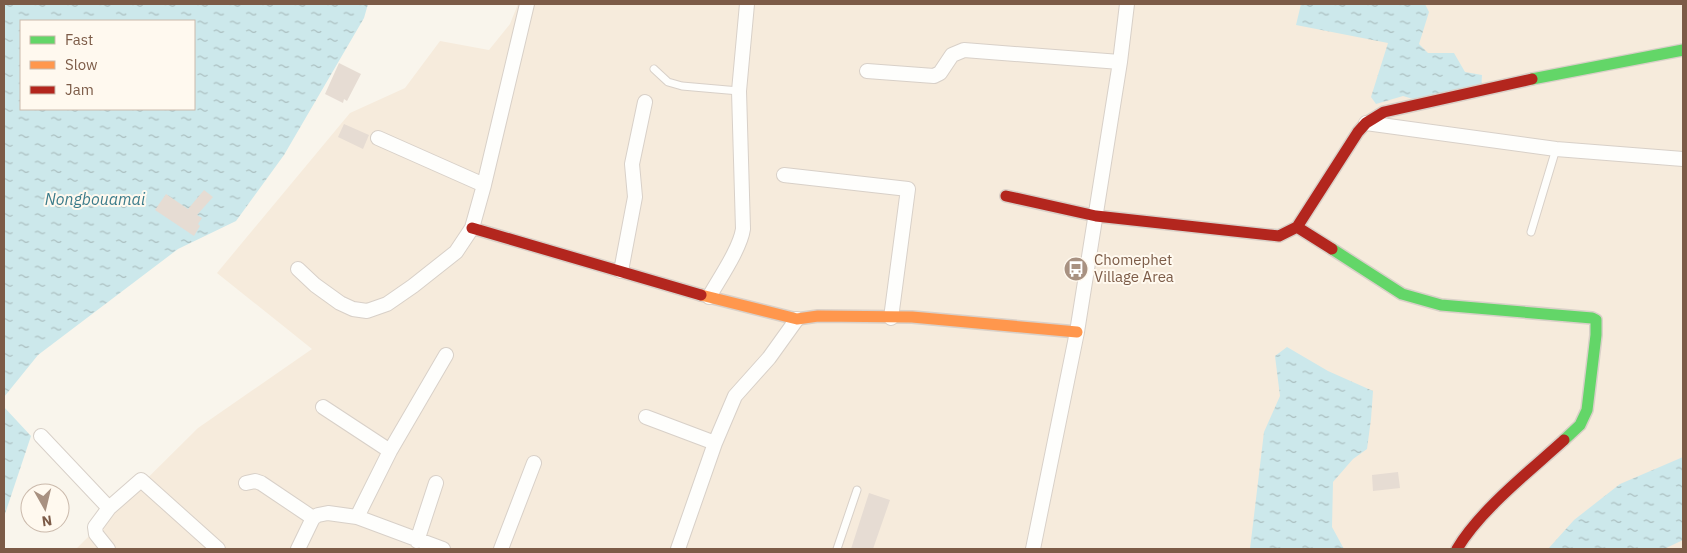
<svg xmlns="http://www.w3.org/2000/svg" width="1687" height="553" viewBox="0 0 1687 553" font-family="'IBM Plex Sans',sans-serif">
<defs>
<pattern id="water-ripples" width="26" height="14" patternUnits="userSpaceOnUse" patternTransform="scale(1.25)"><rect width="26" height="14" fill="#cce8eb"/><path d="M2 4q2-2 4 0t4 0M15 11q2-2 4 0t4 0" fill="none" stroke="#abbfc0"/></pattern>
</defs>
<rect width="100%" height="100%" fill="#f9f5ec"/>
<path fill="#f6ebdc" d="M518 4H1683V549H76L198 428 312 349 217 273 350 113 405 88 440 41 489 50 510 24Z"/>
<path fill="url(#water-ripples)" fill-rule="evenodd" d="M4 4H368L364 18 284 155 236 221 178 249 38 355 4 397ZM21 21H194V109H21Z
M1301 4H1425L1429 12 1419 44 1428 53H1454L1465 72 1482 75 1481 92 1420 101 1403 96 1376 104 1371 97 1388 43 1296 25Z
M1287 347 1328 371 1373 391 1371 419 1367 449 1353 459 1333 482 1332 527 1344 549H1250L1264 432 1280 396 1275 356Z
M4 407 31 436 4 517Z
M1683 457V540L1664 549H1548L1574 520 1620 484Z"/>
<path fill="#e6dcd3" d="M339 63 361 74 347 101 344 99 343 103 325 94Z
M344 124 369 135 363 149 338 137Z
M204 190 213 197 197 215 202 218 198 224 200 226 194 236 155 210 166 194 188 209Z
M1398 472 1400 488 1373 491 1372 475Z
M869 493 890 500 873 549H851Z"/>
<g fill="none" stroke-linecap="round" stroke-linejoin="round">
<defs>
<path id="lane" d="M654 69 668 82 682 86 739 91
M1531 232 1556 149
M837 549 857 490"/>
<path id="street" d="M867 71 934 76 940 73 952 55 964 50 1120 62
M1366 123 1556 149 1683 159
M784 175 908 189 891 318
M484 185 527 4
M298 269 315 285 340 303 353 309 367 311 387 304 413 286 456 252 472 228 484 185 378 138
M621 271 635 197 632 164 645 102
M709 297C719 279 740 249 743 229L739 91 747 4
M323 407 390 451
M646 417 715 443 678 549
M41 436 109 508
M715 443 735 396 769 358 797 319
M246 483 255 481 261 483 313 518
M357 517 390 451 446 355
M417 541 436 483
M108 549 96 534 95 527 109 508 141 480 218 549
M298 549 313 518 318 515 328 513 357 517 443 549
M501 549 534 463
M1033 549 1077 332 1120 62 1127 4"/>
<path id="fast" d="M1532 79 1683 50
M1332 249 1402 294 1441 305 1592 318 1596 320V335L1587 410 1580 425 1564 440"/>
<path id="slow" d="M701 295 797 319 818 316 912 317 1077 332"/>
<path id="jam" d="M1006 196 1096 216 1279 236 1297 227 1332 249
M1297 227 1358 132 1366 123 1384 112 1532 79
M472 228 701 295
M1457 549C1480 510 1530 471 1564 440"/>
</defs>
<use href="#lane" stroke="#d8d0c8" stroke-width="9"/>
<use href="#street" stroke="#d8d0c8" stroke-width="16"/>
<use href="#fast" stroke="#d9d0c8" stroke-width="14"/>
<use href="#slow" stroke="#d9d0c8" stroke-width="14"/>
<use href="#jam" stroke="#d9d0c8" stroke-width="14"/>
<use href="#lane" stroke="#fefefc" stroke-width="7"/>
<use href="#street" stroke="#fefefc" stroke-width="14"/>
<use href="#fast" stroke="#63d668" stroke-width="11"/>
<use href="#slow" stroke="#ff974d" stroke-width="11"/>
<use href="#jam" stroke="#b3261e" stroke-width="11"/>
</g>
<defs>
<symbol id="bus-disc" viewBox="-11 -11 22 22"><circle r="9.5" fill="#a89181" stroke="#fff9ef"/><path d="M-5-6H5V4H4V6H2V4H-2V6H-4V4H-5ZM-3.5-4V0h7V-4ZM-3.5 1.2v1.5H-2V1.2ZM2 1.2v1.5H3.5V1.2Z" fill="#fff"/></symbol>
</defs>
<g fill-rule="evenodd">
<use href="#bus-disc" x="1062" y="255" width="28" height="28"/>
</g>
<g text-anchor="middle" stroke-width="4" stroke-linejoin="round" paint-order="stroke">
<g font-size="15" fill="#7c5b47" stroke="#fff9ef" text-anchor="start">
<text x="1094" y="265">Chomephet<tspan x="1094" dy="17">Village Area</tspan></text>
</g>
<g font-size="16" font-style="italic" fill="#3b7b8a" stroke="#fff9ef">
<text x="95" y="205">Nongbouamai</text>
</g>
</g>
<rect width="1687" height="553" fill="none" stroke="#7c5b47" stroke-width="10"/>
<rect x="20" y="20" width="175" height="90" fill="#fff9ef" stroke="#cbbaac"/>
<rect x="30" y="36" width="25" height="8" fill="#63d668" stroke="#cbbaac"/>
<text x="65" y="45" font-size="15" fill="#7c5b47">Fast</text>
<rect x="30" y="61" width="25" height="8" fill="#ff974d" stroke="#cbbaac"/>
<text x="65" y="70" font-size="15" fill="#7c5b47">Slow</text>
<rect x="30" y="86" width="25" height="8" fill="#b3261e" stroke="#cbbaac"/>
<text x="65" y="95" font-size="15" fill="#7c5b47">Jam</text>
<g transform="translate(45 508) rotate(172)"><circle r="24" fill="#fff9ef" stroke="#cbbaac"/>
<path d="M0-4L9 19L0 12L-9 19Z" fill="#a89181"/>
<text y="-8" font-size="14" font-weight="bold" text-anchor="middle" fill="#7c5b47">N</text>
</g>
</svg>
